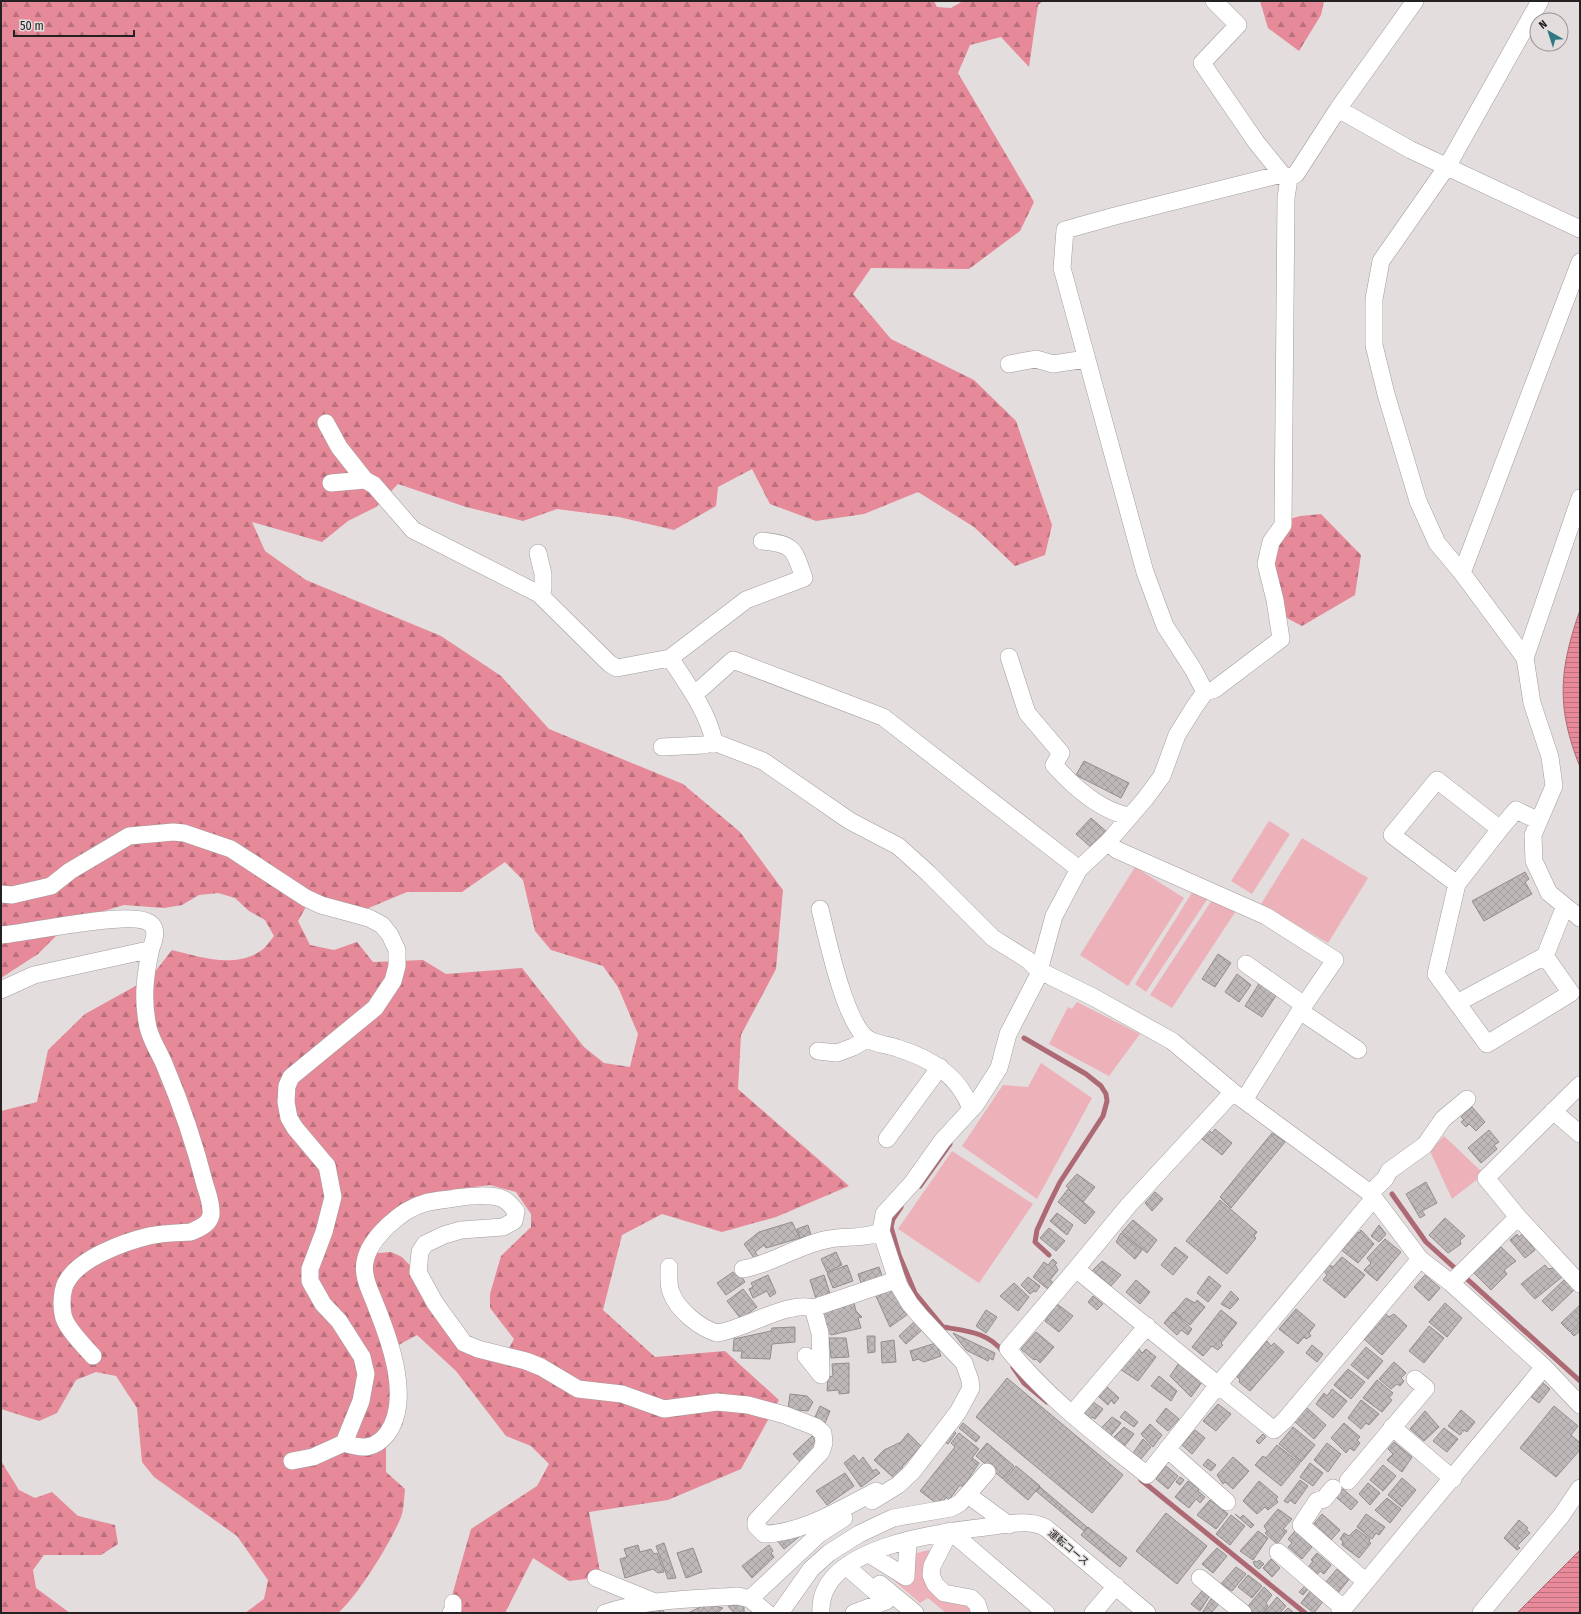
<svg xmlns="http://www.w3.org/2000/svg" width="1581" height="1614" viewBox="0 0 1581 1614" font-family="'Fira Sans Condensed','Noto Sans JP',sans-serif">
<defs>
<pattern id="forest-firs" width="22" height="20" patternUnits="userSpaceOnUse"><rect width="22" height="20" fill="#e68998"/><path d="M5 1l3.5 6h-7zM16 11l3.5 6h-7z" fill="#ba707c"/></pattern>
<pattern id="water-rules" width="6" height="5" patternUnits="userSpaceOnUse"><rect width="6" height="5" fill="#e88a99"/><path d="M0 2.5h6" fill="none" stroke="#bc707c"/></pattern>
<pattern id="building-cross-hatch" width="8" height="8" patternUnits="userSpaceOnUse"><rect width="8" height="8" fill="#beb8b8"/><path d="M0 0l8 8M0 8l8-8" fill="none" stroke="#a39e9e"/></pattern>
</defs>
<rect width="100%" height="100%" fill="#e3dddd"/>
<path fill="#ecb1b9" d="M1269 821 1290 834 1252 894 1231 881Z
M1302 838 1368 878 1328 943 1261 904Z
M1135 867 1184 898 1128 986 1080 955Z
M1193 891 1208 898 1146 992 1135 984Z
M1212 900 1236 911 1172 1008 1150 995Z
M1077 1002 1140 1034 1109 1076 1049 1044 1068 1007 1072 1009Z
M1041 1063 1092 1098 1037 1199 962 1146 1003 1085 1028 1087Z
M1444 1136 1484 1174 1452 1199 1430 1151Z
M952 1151 1033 1204 979 1283 898 1229Z
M929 1550 931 1552 925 1564 974 1613H946L928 1598 920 1603 879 1568V1566L910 1585 912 1583 913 1554Z"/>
<path fill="url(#forest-firs)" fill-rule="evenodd" d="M1 1H934L937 7 951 8 963 1H1043L1038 5 1029 67 1001 37 970 45 958 73 1034 202 1020 231 969 269 871 268 853 294 891 339 974 380 1016 421 1052 525 1045 555 1015 566 974 527 918 492 864 514 816 521 770 504 752 469 718 487 716 506 674 530 619 517 557 509 523 521 466 507 398 484 376 507 348 521 322 542 252 522 265 551 306 580 441 636 501 676 549 729 683 784 740 832 783 890 776 969 741 1035 738 1089 849 1186 776 1217 722 1232 662 1214 622 1235 603 1310 655 1357 725 1351 779 1400 741 1469 668 1500 589 1512 601 1577 569 1581 533 1558 505 1613H447L471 1529 537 1486 549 1464 531 1446 506 1436 456 1371 417 1335 393 1348 402 1399 403 1424 386 1446V1472L405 1489C404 1498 404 1509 401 1517 391 1542 358 1596 338 1613H245L264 1599 268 1580 237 1536 154 1477 142 1462 137 1408 116 1376 96 1372 76 1380 57 1413 39 1421 1 1409V1111L37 1102 48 1050 85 1014 150 978 172 950C200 957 235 969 262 950 266 947 270 941 274 936L265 920 249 911 235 898 218 893 199 895 182 905 164 908 124 905 84 917 66 926 38 954 1 978ZM505 862 523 880 535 931 551 950 603 966 618 987 638 1034 630 1067 604 1063 584 1047 522 968 446 974 423 960 373 962 357 942 334 950 310 945 298 921 311 898 364 910 407 892H462ZM490 1185 516 1192 531 1214V1227L501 1256 490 1294V1308L514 1339 508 1350H484L433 1309 417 1273 402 1257 391 1252 378 1253 371 1242 397 1209 435 1192Z
M1260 1H1324L1321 15 1299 51 1268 28Z
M1321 514 1361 555 1355 595 1302 626 1285 617 1268 559 1283 521 1300 516Z
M1 1461 19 1490 35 1498 52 1492 78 1516 115 1525 118 1544 101 1555H44L33 1570 36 1588 70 1613H1Z"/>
<path fill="url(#water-rules)" stroke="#ad6a75" d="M1580 610V767C1556 707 1559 670 1580 610Z
M1580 1550V1610L1577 1613H1517Z"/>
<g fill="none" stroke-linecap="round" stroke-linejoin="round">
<path stroke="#ad6a75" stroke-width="5" d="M1024 1038 1086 1074 1101 1086 1106 1094 1107 1101 1103 1116 1060 1182 1049 1204 1037 1230 1035 1242 1049 1255
M920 1186 950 1144
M1392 1194 1426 1242 1580 1381
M901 1207 893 1219 891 1227 899 1255 915 1293 943 1327C966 1331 989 1332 1004 1353
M1013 1367 1024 1383 1047 1402
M1141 1480 1305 1613"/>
</g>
<path fill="url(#building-cross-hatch)" stroke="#938e8e" d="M1084 761 1129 783 1121 798 1076 775Z
M1091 818 1108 833 1094 850 1076 834Z
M1525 872 1529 879 1525 882 1532 894 1484 921 1472 901Z
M1218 954 1231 963 1215 987 1202 979Z
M1237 974 1251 985 1239 1002 1225 992Z
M1260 982 1277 994 1262 1017 1245 1006Z
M1472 1107 1485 1122 1476 1131 1469 1124 1466 1127 1461 1122 1464 1120 1461 1117Z
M1215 1129 1232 1143 1222 1155 1202 1139 1209 1130 1212 1133Z
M1489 1130 1499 1142 1494 1145 1497 1149 1481 1163 1468 1148Z
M1272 1133 1285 1142 1231 1208 1220 1197Z
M1077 1174 1095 1187 1083 1202 1066 1186Z
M1426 1182 1437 1203 1422 1211 1425 1215 1420 1218 1406 1194Z
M1068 1189 1095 1212 1085 1224 1058 1202Z
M1155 1192 1163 1199 1152 1211 1145 1203Z
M1220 1200 1257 1232 1254 1236 1256 1238 1227 1274 1186 1241Z
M1057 1213 1073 1225 1067 1235 1050 1221Z
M1445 1218 1465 1236 1460 1240 1461 1244 1448 1253 1429 1235Z
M1133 1220 1157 1240 1147 1253 1122 1232Z
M792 1222 800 1238 766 1248 764 1245 755 1252 758 1256 754 1258 744 1244 759 1232Z
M808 1225 811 1235 800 1238 797 1229Z
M1379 1225 1386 1234 1379 1242 1371 1236Z
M1049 1228 1065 1241 1056 1251 1040 1238Z
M1355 1230 1359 1233 1361 1230 1374 1244 1358 1263 1340 1249Z
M1121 1233 1142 1250 1135 1259 1116 1242Z
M1517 1234 1519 1237 1522 1234 1535 1250 1525 1258 1510 1240Z
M1385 1239 1401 1252 1377 1281 1364 1270 1371 1263 1367 1258Z
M1175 1247 1188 1257 1173 1275 1161 1265Z
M1501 1247 1516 1261 1504 1270 1507 1274 1491 1290 1474 1273Z
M836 1252 842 1265 827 1272 821 1259Z
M1342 1257 1365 1275 1345 1298 1323 1280 1327 1275 1324 1271 1329 1265 1333 1267Z
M1053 1259 1057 1263 1055 1264 1058 1270 1050 1280 1055 1284 1049 1290 1033 1277 1044 1262 1048 1265Z
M1102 1261 1121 1275 1111 1286 1092 1271Z
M847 1265 853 1281 833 1288 827 1273Z
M1545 1265 1548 1269 1554 1268 1562 1277 1535 1299 1521 1284Z
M879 1267 883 1279 862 1286 858 1274Z
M733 1272 736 1276 739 1273 745 1282 726 1295 717 1283Z
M768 1275 776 1293 770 1297 767 1291 753 1298 749 1289 753 1287 751 1283Z
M824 1275 831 1297 817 1302 810 1280Z
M1425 1275 1440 1288 1429 1301 1414 1287Z
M1209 1276 1221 1286 1208 1302 1197 1293Z
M1028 1277 1040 1286 1036 1292 1034 1291 1030 1294 1021 1285Z
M1136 1280 1150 1292 1140 1304 1126 1292Z
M1564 1280 1574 1290 1552 1311 1542 1301Z
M1014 1283 1029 1297 1018 1311 1000 1296Z
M895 1287 908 1314 890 1327 875 1294Z
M743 1289 757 1307 741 1319 727 1301Z
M1231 1291 1239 1299 1230 1309 1221 1304Z
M1093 1296 1103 1304 1097 1310 1088 1302Z
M1186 1298 1195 1303 1197 1300 1205 1307 1190 1325 1174 1312Z
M853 1299 856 1311 862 1317 858 1318 861 1328 831 1335 828 1331H824L818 1310Z
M1445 1303 1462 1318 1447 1337 1429 1322Z
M1057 1304 1073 1316 1059 1332 1045 1321Z
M1580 1305V1323L1570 1332 1561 1323Z
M1296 1309 1315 1325 1309 1333 1311 1336 1306 1339 1304 1337 1298 1344 1279 1329Z
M986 1310 997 1317 986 1333 976 1326Z
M1221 1310 1237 1323 1221 1343 1223 1345 1218 1350 1212 1346 1203 1356 1192 1347Z
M1173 1312 1192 1329 1188 1335 1181 1330 1177 1335 1164 1323Z
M1385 1313 1389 1317 1394 1314 1407 1326 1382 1355 1364 1339Z
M915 1321 922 1330 906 1344 899 1336Z
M1580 1325V1331L1574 1336 1571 1333Z
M1429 1326 1444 1338 1424 1363 1409 1351Z
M795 1327V1342L772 1344 770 1359 741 1358 742 1351H733L734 1339 771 1331 772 1328Z
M1036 1332 1054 1347 1040 1363 1036 1359 1034 1360 1021 1349Z
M953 1333 995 1353 993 1360 989 1358 988 1361 966 1350Z
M867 1336H875V1352L868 1353Z
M829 1338H846L849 1357 831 1358Z
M894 1340 896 1362 882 1363 881 1342Z
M1267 1341 1271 1346 1274 1343 1284 1352 1250 1391 1239 1382 1240 1379 1237 1377Z
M936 1343 941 1356 924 1362 918 1359 913 1361 910 1351Z
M1312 1345 1323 1354 1317 1362 1306 1353Z
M1366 1347 1383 1361 1368 1379 1351 1365Z
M1138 1348 1142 1353 1146 1349 1156 1357 1138 1381 1120 1369Z
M1394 1362 1406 1373 1401 1378 1404 1381 1400 1386 1397 1384 1391 1389 1379 1379Z
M849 1363V1393L839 1394V1390L827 1391 828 1377 833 1376 832 1364Z
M1179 1363 1202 1382 1191 1397 1170 1376Z
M1348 1369 1365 1382 1351 1399 1334 1385Z
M1159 1376 1177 1391 1171 1401 1151 1386Z
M1007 1378 1123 1475 1092 1513 976 1417Z
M1377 1380 1393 1393 1389 1398 1392 1400 1382 1412 1363 1398Z
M1542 1382 1550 1389 1539 1403 1530 1396Z
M1106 1386 1119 1398 1114 1404 1111 1400 1108 1405 1098 1396Z
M1332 1389 1347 1401 1333 1418 1316 1404 1324 1393 1327 1396Z
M790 1394 807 1396 813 1402 808 1411 788 1409Z
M1361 1400 1379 1414 1369 1425 1366 1423 1361 1429 1348 1418Z
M1093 1402 1103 1409 1095 1419 1092 1417 1089 1421 1082 1416Z
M1218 1404 1231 1414 1216 1431 1203 1421Z
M820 1406 830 1411 825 1423 815 1417Z
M1554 1406 1578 1426 1571 1435 1580 1443V1450L1556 1477 1520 1448Z
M1306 1407 1326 1425 1314 1439 1294 1421Z
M1166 1408 1179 1419 1168 1431 1156 1421Z
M1461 1410 1475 1422 1467 1432 1464 1430 1460 1435 1448 1426Z
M1125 1411 1138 1422 1134 1427 1120 1417Z
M1425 1411 1439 1427 1424 1441 1410 1429Z
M1112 1417 1121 1423 1109 1438 1099 1430Z
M963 1423 980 1437 976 1442 959 1428Z
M1344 1423 1360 1437 1357 1440 1360 1443 1354 1451 1350 1448 1346 1453 1331 1438Z
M1150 1424 1162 1435 1153 1447 1141 1434Z
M1124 1427 1134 1434 1123 1448 1112 1439Z
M1293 1427 1315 1445 1301 1462 1279 1444Z
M1444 1428 1458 1439 1447 1452 1433 1441Z
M1195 1430 1205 1438 1192 1454 1182 1445Z
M954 1431 956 1433 948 1444 945 1442Z
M908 1433 921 1446 902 1467 904 1470 895 1479 874 1460 884 1450 901 1442Z
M959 1433 979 1449 972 1458 979 1463 963 1487 960 1485 949 1500 946 1497 940 1506 920 1491 955 1447 951 1443Z
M1263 1434 1266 1437 1259 1444 1256 1441Z
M812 1436 817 1443 802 1464 793 1454Z
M1143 1439 1151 1447 1141 1459 1133 1453Z
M1394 1442 1412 1457 1402 1472 1387 1460 1393 1454 1388 1449Z
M987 1443 1014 1466 1003 1479 976 1456Z
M1327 1443 1341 1454 1328 1472 1314 1460Z
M1277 1445 1300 1463 1281 1486 1255 1465 1263 1456 1266 1458Z
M854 1455 859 1462 863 1457 873 1471 876 1469 880 1473 861 1487 844 1463Z
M1233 1457 1249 1471 1233 1489 1225 1482 1223 1484 1217 1475Z
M1208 1459 1216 1465 1211 1471 1203 1465Z
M1310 1463 1323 1473 1313 1486 1300 1477Z
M1383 1465 1396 1476 1383 1491 1370 1480Z
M1016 1466 1040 1486 1028 1500 1004 1480Z
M1166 1466 1178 1476 1168 1489 1156 1479Z
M845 1473 854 1486 827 1505 816 1491Z
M1180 1477 1184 1480 1180 1485 1176 1482Z
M1402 1478 1416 1490 1402 1507 1388 1495Z
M1300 1480 1308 1486 1295 1504 1290 1500 1288 1503 1284 1501Z
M1188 1481 1199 1489 1198 1491 1205 1497 1200 1503 1196 1499 1189 1508 1175 1497Z
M1259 1481 1278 1497 1276 1499 1278 1502 1268 1510 1265 1507 1257 1514 1243 1501Z
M1368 1483 1380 1493 1370 1505 1359 1494Z
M1040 1487 1087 1527 1084 1531 1036 1491Z
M1343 1489 1358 1502 1351 1510 1336 1497Z
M1387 1498 1401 1509 1390 1523 1375 1510Z
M1210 1500 1228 1514 1216 1529 1197 1515Z
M1278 1509 1292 1519 1283 1529 1287 1531 1277 1544 1265 1533 1267 1531 1264 1526Z
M1166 1513 1207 1546 1177 1584 1136 1551Z
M1235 1514 1240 1518 1243 1515 1254 1525 1251 1528Z
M1322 1514 1340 1530 1331 1540 1313 1525Z
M1366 1514 1385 1527 1379 1535 1376 1533 1372 1539 1357 1527Z
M1231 1515 1245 1526 1230 1545 1216 1534Z
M1519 1520 1528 1528 1526 1529 1530 1533 1517 1546 1520 1548 1517 1550 1504 1538Z
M1088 1527 1127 1558 1120 1567 1081 1535Z
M1356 1529 1370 1539 1369 1542 1371 1543 1359 1558 1342 1545 1343 1541 1340 1539 1344 1533 1349 1536Z
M1258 1531 1268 1538 1253 1560 1240 1551Z
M1295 1531 1312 1547 1302 1559 1288 1547 1292 1543 1288 1539Z
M800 1536 784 1549 776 1539Z
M664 1543 676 1578 668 1579 656 1546Z
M638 1545 640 1552 651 1549 654 1554 657 1553 664 1572 658 1573 653 1569 625 1578 620 1559 627 1557 624 1549Z
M769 1545 773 1551 771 1553 774 1557 752 1578 742 1566Z
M693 1548 702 1572 686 1578 677 1553Z
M1217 1548 1227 1556 1213 1573 1202 1564Z
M1317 1553 1331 1565 1324 1574 1320 1571 1316 1576 1307 1569 1313 1561 1311 1560Z
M1271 1559 1280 1568 1272 1577 1263 1568Z
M1259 1560 1264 1564 1259 1569 1255 1566 1253 1562 1255 1561 1257 1562Z
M1236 1567 1246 1574 1232 1591 1221 1584Z
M1337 1569 1350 1578 1338 1593 1325 1583Z
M1248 1575 1262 1586 1252 1598 1238 1587Z
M1306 1585 1309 1588 1303 1595 1299 1592Z
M1264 1587 1272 1595 1266 1603 1268 1606 1263 1613 1258 1612 1253 1613 1249 1609V1605Z
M1311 1590 1324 1600 1314 1613 1301 1603Z
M1202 1591 1209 1597 1200 1611 1191 1604Z
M1277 1597 1286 1606 1280 1613H1264Z
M1211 1599 1219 1604 1211 1613H1202Z
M707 1604 723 1608 717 1613H688Z
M744 1604V1613H734L728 1606Z
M663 1607 664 1613H634Z
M1288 1608 1294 1613H1283Z"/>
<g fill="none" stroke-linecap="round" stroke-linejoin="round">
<defs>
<path id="minor" d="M1214 1 1238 25 1202 63 1256 142 1282 174
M1540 1 1448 165 1381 261 1374 299V345L1386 394 1418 501 1437 543 1462 573 1525 658 1532 703 1550 757 1554 786 1533 835 1534 861 1549 893 1580 918
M1338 109 1411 150 1580 229
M1289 178 1296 174 1338 109 1415 1
M1009 364 1036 359 1053 364 1086 359
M326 423 339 447 365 480 374 485 413 530 539 594 610 664 617 668 670 658C687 684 708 712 714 742L763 761 850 821 898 846 928 873 993 938 1028 960 1038 970 1093 997 1172 1041 1233 1092 1370 1193 1420 1259 1451 1283 1544 1367 1580 1405
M331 483 365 480
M538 553 543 574V589L539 594
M1462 573 1580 262
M1009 657 1027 713 1061 753 1054 765C1073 786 1100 811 1129 816
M670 658 746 600 804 578C794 550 795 544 762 541
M1525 658 1580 498
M1205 692 1193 669 1165 626 1145 572 1062 268 1065 230 1115 216 1282 174 1289 178
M694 695 733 660 883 717 1079 869
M662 747 704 745 714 742
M1539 821 1516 810 1500 829 1437 780 1392 835 1457 884 1436 974 1487 1044 1571 993 1545 956 1565 906
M1108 842 1117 850 1266 916 1335 960 1300 1011 1244 1100
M1457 884 1500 829
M1 894 12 895 51 886 70 871 129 836 173 832 184 833 231 849 306 898 321 905 369 918 382 925 390 935 397 950V966L393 981 375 1008 291 1077 287 1086 286 1102 289 1118 295 1128 327 1166 333 1197 324 1232 310 1269V1281L323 1304 339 1321 362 1357 366 1374 361 1401 344 1443C362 1449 374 1450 387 1434 412 1400 390 1341 376 1306 371 1292 362 1277 365 1262 369 1238 402 1209 425 1203 435 1200 445 1200 455 1198 467 1196 493 1194 503 1199 509 1202 512 1207 516 1211L514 1221 503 1227 461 1230 444 1235 425 1244 420 1252 418 1272 435 1303 464 1343 478 1349 526 1361 541 1367 578 1389 622 1394 664 1409 717 1402 748 1405 785 1415 816 1427 823 1433 824 1443 821 1452 756 1521V1526L764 1534C801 1534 843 1508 876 1491L882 1495
M820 909C827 937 845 1024 868 1039 875 1044 888 1045 897 1048 930 1058 959 1075 971 1109
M1 935C26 934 137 907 152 925 157 931 154 941 151 948L148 950 34 975 1 990
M1246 964 1304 1005
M1457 1003 1545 956
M1300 1011 1358 1050
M818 1051 837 1053 853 1047 867 1039
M1233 1092 1128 1206 1076 1269 1218 1385 1374 1198
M1553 1111 1580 1134
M887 1139 940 1067
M1370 1193 1385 1179 1389 1171 1425 1145 1443 1119 1467 1099
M1518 1217 1580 1284
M669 1267C669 1275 668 1285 671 1292 677 1310 700 1328 717 1333 743 1330 789 1300 813 1308L896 1280
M743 1269C773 1264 799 1244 830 1239 846 1236 867 1239 881 1231
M1076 1269 1008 1349C1047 1398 1098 1436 1147 1475L1218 1385 1274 1430 1285 1420 1420 1259
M1451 1283 1518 1217 1486 1178 1580 1085
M93 1356C84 1346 64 1326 63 1314 61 1305 62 1288 67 1281 80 1258 124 1242 149 1236 162 1233 177 1233 191 1232 199 1228 209 1225 211 1215 212 1205 208 1194 205 1185 195 1145 181 1104 165 1066 160 1053 151 1041 148 1027 142 999 145 975 151 948
M806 1356 821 1375 820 1333 813 1308
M1072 1414 1147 1326
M1392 1427 1453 1479
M1167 1449 1227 1502
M292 1461 313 1457 344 1443
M1348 1481 1426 1388 1415 1379
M1333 1488 1324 1499 1317 1501 1301 1525 1366 1582
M968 1495 1009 1525
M872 1501 898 1485 912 1472 958 1412 971 1388 970 1380 964 1363 920 1316 910 1304 899 1286 881 1231 884 1214 913 1182 942 1141 976 1104 999 1068 1008 1034 1037 978 1054 916 1079 869 1108 842 1145 799 1162 776 1177 735 1195 706 1205 692 1215 689 1281 639 1275 600 1266 564 1271 542 1283 525 1286 198 1289 178
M1278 1552 1344 1609
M869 1554 906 1577 908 1540
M847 1567 886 1601 854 1613
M596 1578 655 1602
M1200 1578 1243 1613
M880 1584 915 1613
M750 1599 819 1534 844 1518
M451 1613 453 1609V1603
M605 1613C647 1599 694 1599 738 1596L750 1599 767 1613
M780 1613 811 1569 829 1553 859 1534 893 1518 951 1508 960 1503 987 1472
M821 1613C817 1547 940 1532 986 1527 1006 1525 1028 1518 1046 1528L1147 1613
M980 1613 977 1604 971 1598 944 1593 935 1584 931 1575 932 1566 950 1531 1046 1613
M1093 1613 1116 1586
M1340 1613 1544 1367
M1481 1613 1561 1516 1580 1488"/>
</defs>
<use href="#minor" stroke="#a29c9d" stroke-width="18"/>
<use href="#minor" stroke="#fff" stroke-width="17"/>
</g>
<g text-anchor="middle" stroke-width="3" stroke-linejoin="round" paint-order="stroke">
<g font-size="10" fill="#232121" stroke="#e3dddd">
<text transform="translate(1069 1547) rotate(40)" y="4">運転コース</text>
</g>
</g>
<rect width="1581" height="1614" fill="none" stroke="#232121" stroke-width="4"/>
<g transform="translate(1549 32) rotate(321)"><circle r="19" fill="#e3dddd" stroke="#969292"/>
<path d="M0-3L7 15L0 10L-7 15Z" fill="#317882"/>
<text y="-6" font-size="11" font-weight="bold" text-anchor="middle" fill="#232121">N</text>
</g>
<path d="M14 30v6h120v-6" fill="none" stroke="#232121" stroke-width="2"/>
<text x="20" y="30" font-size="12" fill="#232121" stroke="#e3dddd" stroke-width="3" paint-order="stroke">50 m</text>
</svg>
